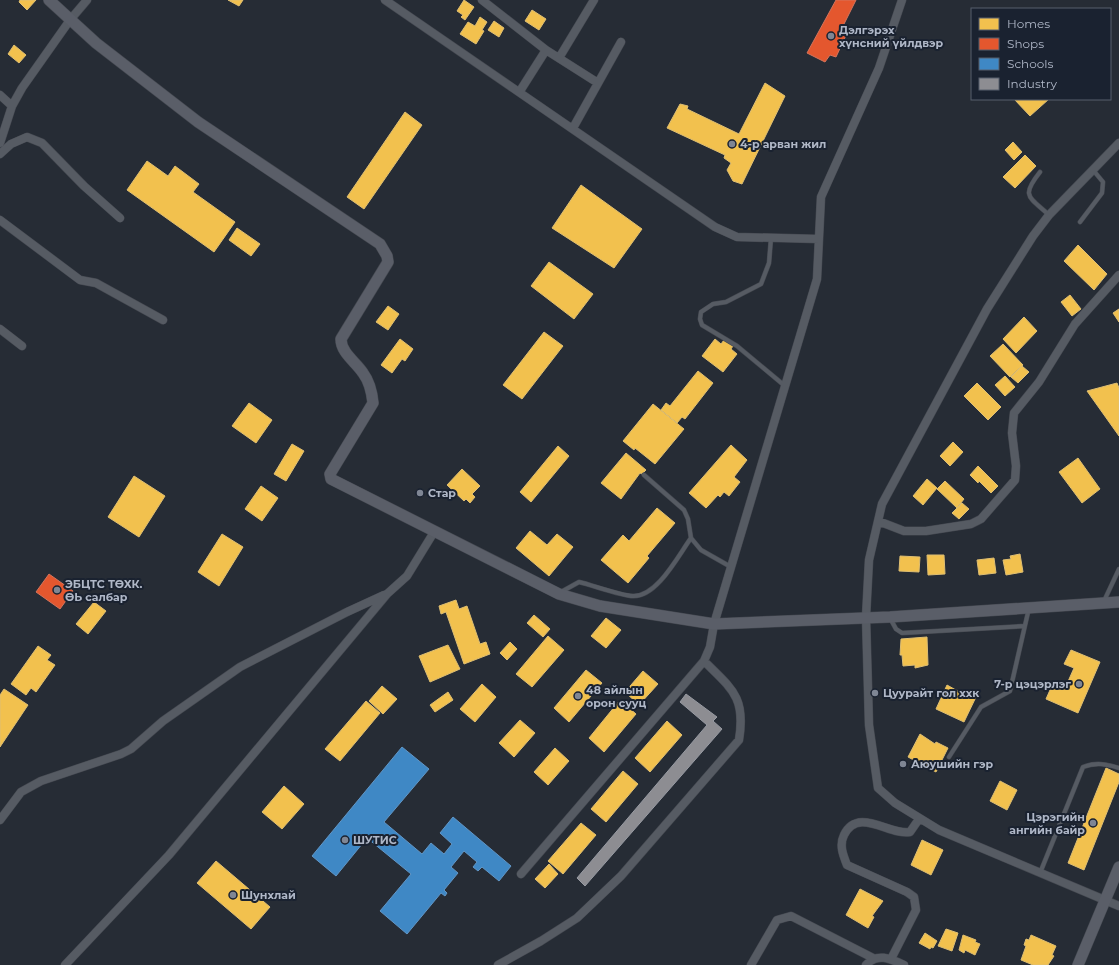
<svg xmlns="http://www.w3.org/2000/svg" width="1119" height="965" viewBox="0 0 1119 965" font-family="Montserrat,sans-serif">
<rect width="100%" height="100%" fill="#262c35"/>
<path fill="#f2c14e" stroke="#debe72" d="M20 0H36L27 10 19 2Z
M228 0H243L239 6Z
M464 0 474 7 465 20 461 17 463 15 457 11Z
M532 10 546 19 539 30 525 21Z
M480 17 487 22 482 30 484 31 476 44 460 34 468 22 475 26Z
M494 21 504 28 499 37 488 30Z
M14 45 26 55 19 63 8 54Z
M765 83 785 96 742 184 733 181 727 170 731 163 724 158 725 155 667 128 680 104 688 106 687 109 739 134Z
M1014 99H1049L1030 116Z
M405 112 422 125 364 209 347 197Z
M1013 142 1022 152 1014 160 1005 150Z
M1025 155 1036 166 1015 188 1003 177Z
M147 161 168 176 175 166 199 184 193 192 235 222 214 252 127 190Z
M581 185 642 229 614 268 552 228Z
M237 228 260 244 251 256 229 240Z
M1078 245 1107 274 1094 290 1064 261Z
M549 262 593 294 574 319 531 286Z
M1070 295 1081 309 1072 316 1061 302Z
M388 306 399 314 388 330 376 322Z
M1119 309V322L1113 313Z
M1024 317 1037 331 1016 353 1003 339Z
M544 332 563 346 522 399 503 385Z
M400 339 413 349 405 361 402 359 392 373 381 365Z
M715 339 721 344 724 340 733 346 731 349 737 354 723 372 702 356Z
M1003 344 1023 365 1010 377 990 356Z
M1022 366 1029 372 1018 383 1011 377Z
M698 371 713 383 685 419 682 417 677 423 661 410 666 403 670 406Z
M1005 376 1015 387 1005 396 995 385Z
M977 383 1001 407 988 420 964 396Z
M1117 383 1119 388V436L1087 391Z
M249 403 272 420 256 443 232 426Z
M653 404 684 429 655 464 635 448 634 450 623 441Z
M953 442 963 452 950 466 940 456Z
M292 444 304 451 286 481 274 474Z
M731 445 747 460 734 477 740 482 729 496 724 492 720 497 718 495 706 508 689 493Z
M558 446 569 456 531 502 520 492Z
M626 453 646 470 642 474 640 473 621 499 601 483Z
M1078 458 1100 489 1082 503 1059 472Z
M978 466 998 486 991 493 979 481 978 483 970 475Z
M462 469 480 486 472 494 475 497 470 503 466 499 464 501 447 485Z
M134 476 165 496 139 537 108 517Z
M927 479 937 488 923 505 913 496Z
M945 481 964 499 957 508 937 489Z
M261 486 278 498 262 521 245 509Z
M962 503 969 509 959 519 952 513Z
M657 508 675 523 647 556 649 558 628 583 601 560 623 535 629 541Z
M530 531 547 545 557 534 573 547 549 576 516 548Z
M222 534 243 547 219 586 198 572Z
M1020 554 1023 572 1006 575 1003 560 1011 559 1010 556Z
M927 555H944L945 574 928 575Z
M900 556 920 557 919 572 899 571Z
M994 558 996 573 979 575 977 560Z
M456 600 459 609 467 606 480 644 486 642 490 654 464 664 446 612 441 614 439 606Z
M94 602 106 611 88 634 76 624Z
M534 615 550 629 543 637 527 623Z
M606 618 621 630 606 648 591 636Z
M548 636 564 650 532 687 516 674Z
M927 637 928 665 915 668V665L903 666 902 655H900L901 639Z
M510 642 517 649 507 660 500 653Z
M448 645 460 669 430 682 419 656Z
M38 646 51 655 47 660 55 665 36 692 31 688 26 695 11 684Z
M1071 650 1100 662 1078 713 1046 699 1054 681 1066 686 1074 668 1064 664Z
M586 670 602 683 569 722 554 708Z
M643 671 658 684 639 705 625 692Z
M482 684 496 697 475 722 460 709Z
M947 685 963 694 964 692 976 697 964 722 936 709Z
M382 686 397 699 383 714 369 701Z
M4 689 28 705 0 747V695Z
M448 692 453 700 435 712 430 705Z
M620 700 636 714 604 752 589 738Z
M366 701 380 713 340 761 325 749Z
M520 720 535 733 514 757 499 743Z
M667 721 682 735 650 772 635 758Z
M920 734 935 744 936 742 948 748 936 772 908 757Z
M555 748 569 761 548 785 534 772Z
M1106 768 1119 774V782L1084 870 1068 863Z
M623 771 638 784 606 822 591 809Z
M1000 781 1017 790 1007 810 990 801Z
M284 786 304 804 282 829 262 812Z
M581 823 596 835 563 874 548 861Z
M922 840 943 850 931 875 911 865Z
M216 861 270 907 251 929 197 883Z
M549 864 558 874 545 888 535 879Z
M860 889 883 901 872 916 874 917 868 928 846 915Z
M946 929 958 933 952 951 938 946Z
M925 933 937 941 933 948 931 947 930 949 919 943Z
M963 935 976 940 975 942 980 944 975 955 965 950 964 953 959 950Z
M1031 935 1056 946 1052 955 1054 956 1048 965H1033L1021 960 1026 946 1024 945 1026 939 1029 940Z"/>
<path fill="#e4572e" stroke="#d4745c" d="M836 0H856L842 28 849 29 836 57 830 55 825 62 807 53Z
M49 574 73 591 60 609 36 592Z"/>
<path fill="#3f88c5" stroke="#6196c6" d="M402 747 429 769 384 822 422 854 431 843 444 854 452 844 440 833 453 817 511 866 499 881 482 867 478 871 473 867 477 862 464 851 451 867 458 873 444 890 447 893 445 896 441 893 407 934 380 911 411 874 367 838 336 876 312 856Z"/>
<path fill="#8d8d92" stroke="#979aa2" d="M686 694 717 717 713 721 722 729 585 886 577 878 707 725 680 702Z"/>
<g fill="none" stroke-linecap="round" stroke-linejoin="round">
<defs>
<path id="lane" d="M1040 172C1021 196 1028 196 1049 215
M1080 222 1102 193 1103 182 1093 170
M771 238 769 263 761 284 726 302 713 304 701 312 700 319 702 325 737 346 785 386
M644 475 684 510 688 519 691 538 701 550 731 567
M561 592 579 582C592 585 622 596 633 596 657 597 678 556 691 538
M1104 601 1119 569
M890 618 896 629 902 633 1025 626
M949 757 981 707 1010 691 1029 608
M1040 873 1083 767C1096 762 1106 764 1119 768"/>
<path id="street" d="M385 0 715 227 737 237 819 239
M482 0 546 50 598 83
M559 58 594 0
M520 91 546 50
M0 95 12 106
M573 128 621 42
M0 143 12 106 22 88 70 20 87 0
M1119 143 1049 215 1033 236 987 309 882 504 869 560 866 617 869 725 878 788 895 803 939 830 1119 906
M0 154 11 144 27 137 42 143 84 186 120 218
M0 220 80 280 96 283 163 320
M0 329 22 346
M878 521 904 531H926L971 524 981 519 1015 480 1016 466 1012 433 1014 413 1039 382 1075 324 1119 275
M0 820 21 792 41 781 121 754 131 749 163 721 240 667 347 612 384 595
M521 874 704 661 710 647 714 624 817 279 821 197 879 68 902 0
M891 959 916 910 914 897 907 892 847 865C843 855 839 845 844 835 858 806 890 836 910 832L919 819
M65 965 169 855 387 594 407 576 434 532
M498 965 541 941 577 918 621 876 739 740C746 697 732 689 704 661
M751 965 777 920 791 916 873 958
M866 965C877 952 891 959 904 965"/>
<path id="secondary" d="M49 0 96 43 198 122 380 244 387 256 388 262 341 339C341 353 356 362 363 373 369 381 372 393 373 403L330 474 331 479 559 594 600 606 714 624 890 617 1119 602
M1078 965 1119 867"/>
</defs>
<use href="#lane" stroke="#444850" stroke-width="5"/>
<use href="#street" stroke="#444850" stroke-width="9"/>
<use href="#secondary" stroke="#444850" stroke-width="12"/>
<use href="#lane" stroke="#565b63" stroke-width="4"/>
<use href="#street" stroke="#565b63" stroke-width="8"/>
<use href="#secondary" stroke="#5a5e68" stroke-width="11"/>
</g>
<g fill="#7f8694" stroke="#1a2230" stroke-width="1.5">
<circle cx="831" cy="36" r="4"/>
<circle cx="732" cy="144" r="4"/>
<circle cx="420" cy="493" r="4"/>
<circle cx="57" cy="590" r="4"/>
<circle cx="1079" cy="684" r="4"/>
<circle cx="875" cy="693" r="4"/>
<circle cx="578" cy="696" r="4"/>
<circle cx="903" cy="764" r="4"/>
<circle cx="1093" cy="823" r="4"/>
<circle cx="345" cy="840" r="4"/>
<circle cx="233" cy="895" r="4"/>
</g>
<g text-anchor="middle" stroke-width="4" stroke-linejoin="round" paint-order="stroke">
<g font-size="11" font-weight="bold" fill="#afb7c7" stroke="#1a2230" text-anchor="start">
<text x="839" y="34">Дэлгэрэх<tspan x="839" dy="13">хүнсний үйлдвэр</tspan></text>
<text x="740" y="148">4-р арван жил</text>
<text x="428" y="497">Стар</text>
<text x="65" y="588">ЭБЦТС ТӨХК.<tspan x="65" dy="13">ӨЬ салбар</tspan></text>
<text x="1071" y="688" text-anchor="end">7-р цэцэрлэг</text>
<text x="586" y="694">48 айлын<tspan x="586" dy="13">орон сууц</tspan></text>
<text x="883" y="697">Цуурайт гол ххк</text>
<text x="911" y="768">Аюушийн гэр</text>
<text x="1085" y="821" text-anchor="end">Цэрэгийн<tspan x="1085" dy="13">ангийн байр</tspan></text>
<text x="353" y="844">ШУТИС</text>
<text x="241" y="899">Шунхлай</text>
</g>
</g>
<rect x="971" y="8" width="140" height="92" fill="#1a2230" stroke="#565e6c"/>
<rect x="979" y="18" width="20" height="12" fill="#f2c14e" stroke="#565e6c"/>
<text x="1007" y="28" font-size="12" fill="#afb7c7">Homes</text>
<rect x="979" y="38" width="20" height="12" fill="#e4572e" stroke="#565e6c"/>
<text x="1007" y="48" font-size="12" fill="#afb7c7">Shops</text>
<rect x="979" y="58" width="20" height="12" fill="#3f88c5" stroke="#565e6c"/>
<text x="1007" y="68" font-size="12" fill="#afb7c7">Schools</text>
<rect x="979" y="78" width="20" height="12" fill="#8d8d92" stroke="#565e6c"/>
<text x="1007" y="88" font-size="12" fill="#afb7c7">Industry</text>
</svg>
